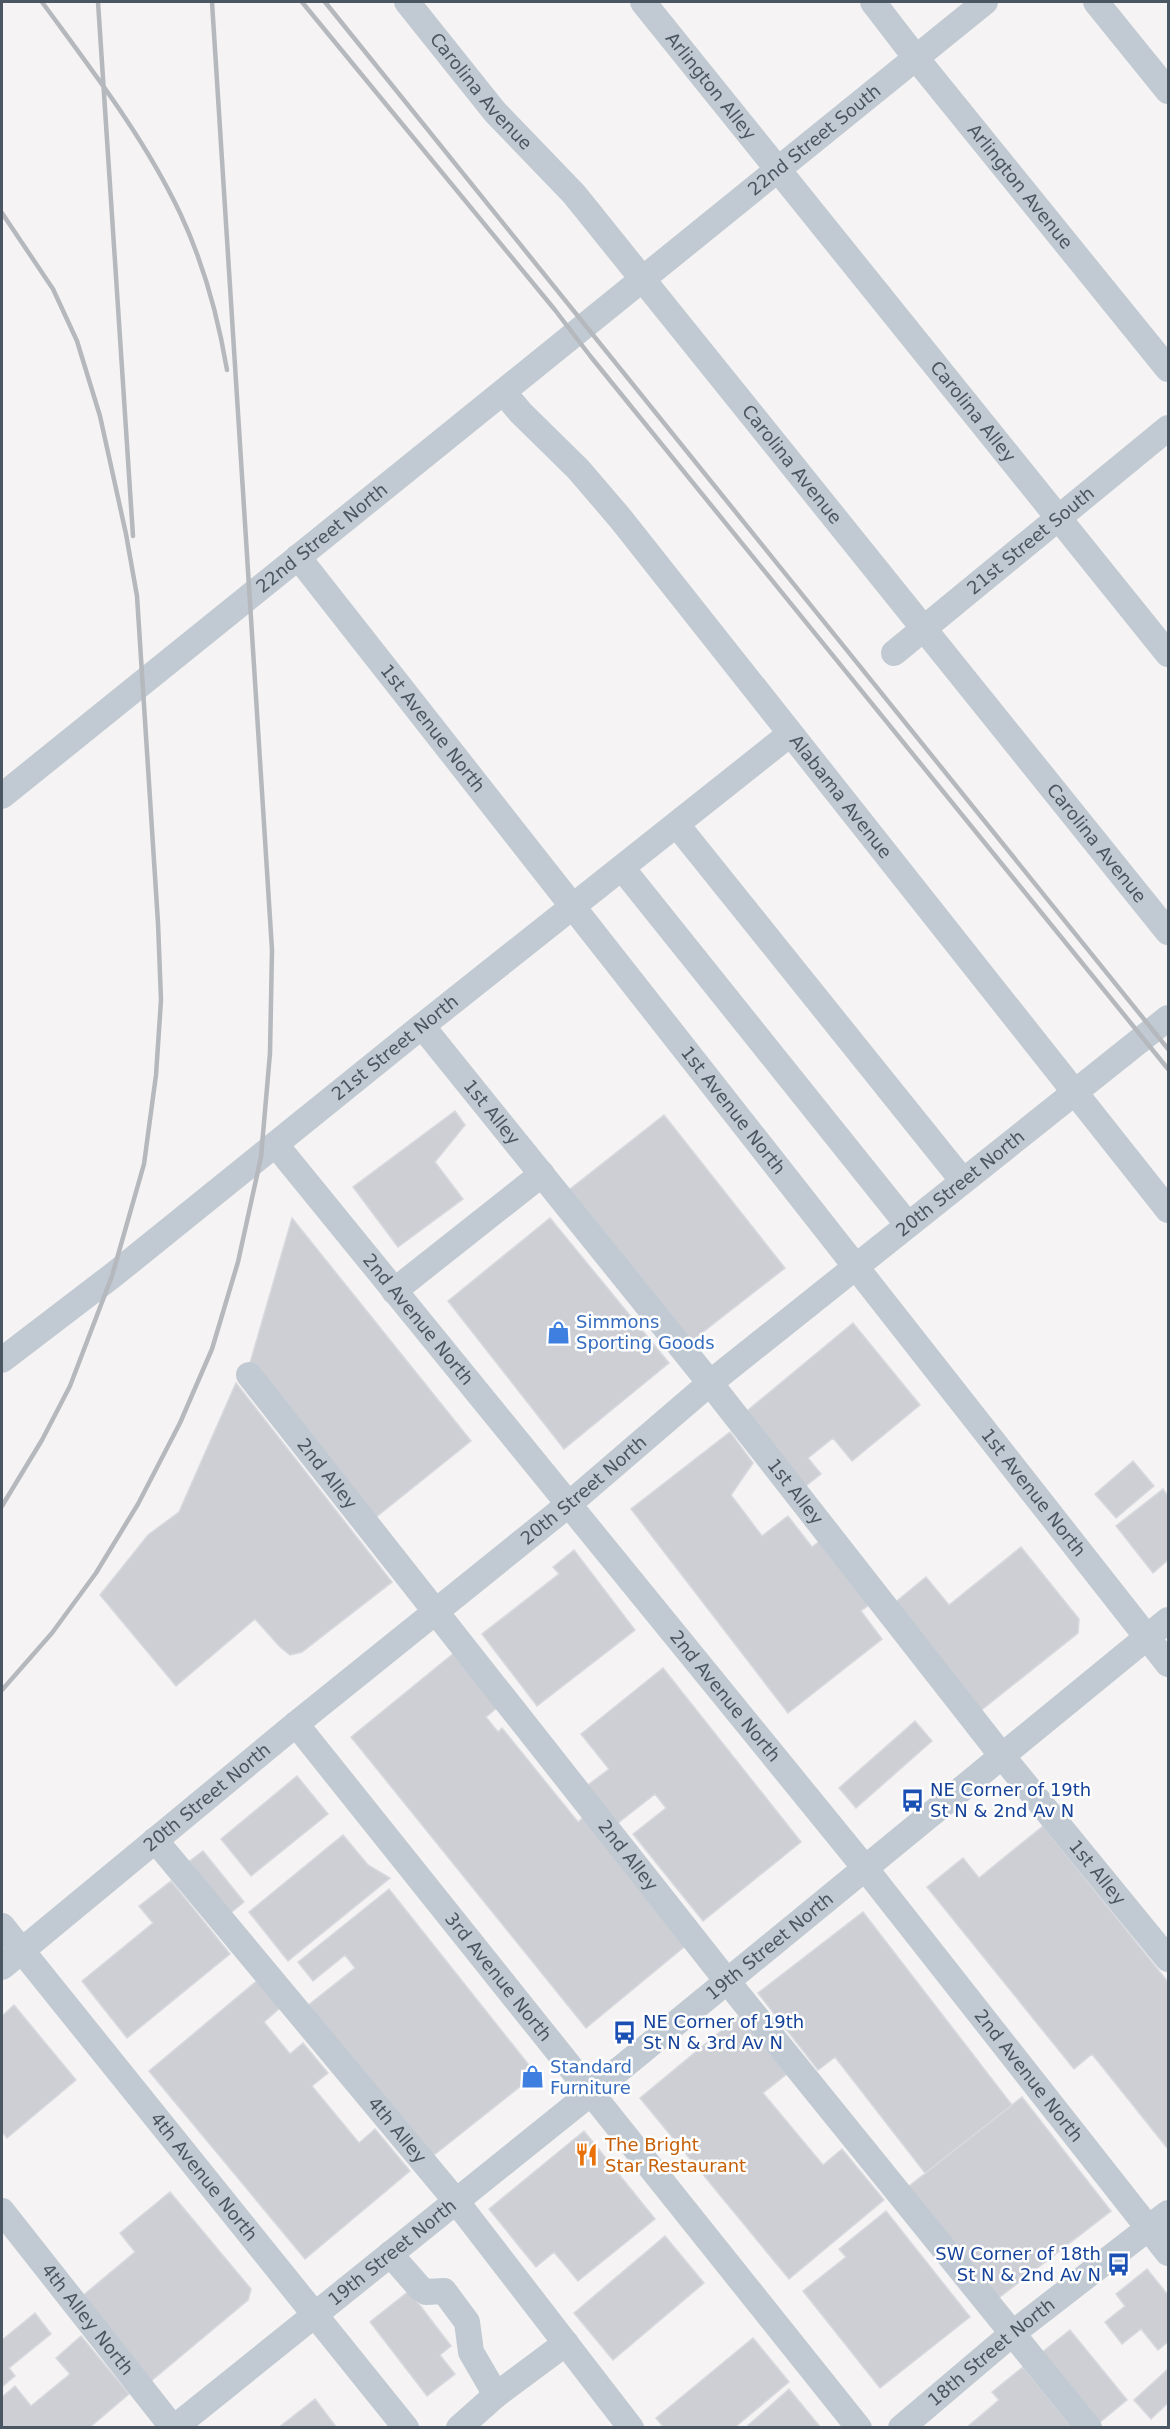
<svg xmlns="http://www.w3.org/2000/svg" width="1170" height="2429" viewBox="0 0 1170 2429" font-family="'DejaVu Sans',sans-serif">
<rect width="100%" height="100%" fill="#f5f3f3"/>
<path fill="#cdcfd5" stroke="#d7d9de" stroke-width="1.5" d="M455 1111 465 1125 435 1162 463 1199 398 1247 353 1187Z
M664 1115 785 1268 689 1343 569 1190Z
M292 1218 471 1441 375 1518 250 1363Z
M550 1218 669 1363 564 1449 448 1301Z
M853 1323 920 1405 852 1461 833 1438 808 1458 821 1474 802 1489 742 1415Z
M236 1383 392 1582 302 1652 290 1655 280 1647 255 1619 176 1686 100 1595 148 1535 179 1512Z
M730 1432 753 1463 731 1495 762 1536 788 1516 812 1547 825 1537 874 1601 861 1611 882 1639 788 1713 631 1509Z
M1133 1461 1154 1486 1116 1518 1095 1494Z
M1163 1489 1168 1496V1560L1153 1573 1116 1526Z
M1021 1547 1079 1619 1078 1633 979 1712 893 1604 926 1577 949 1605Z
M574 1550 635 1630 537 1706 482 1634 559 1574 553 1567Z
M454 1653 498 1707 486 1717 498 1732 502 1728 578 1822 586 1815 689 1943 586 2028 351 1737Z
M663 1668 801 1842 703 1921 633 1834 666 1808 655 1794 618 1823 588 1785 609 1769 581 1734Z
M915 1721 932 1741 856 1808 839 1788Z
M297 1776 328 1814 251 1876 221 1839Z
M1043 1826 1168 1982V2149L1092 2054 1074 2069 927 1887 963 1858 979 1878Z
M343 1835 368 1865 390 1878 288 1961 249 1912Z
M203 1851 244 1902 227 1916 186 1864Z
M171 1881 230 1954 127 2038 82 1981 153 1923 139 1906Z
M389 1889 536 2074 429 2159 307 2006 355 1968 345 1955 313 1981 298 1962Z
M863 1912 1012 2105 925 2173 835 2057 818 2070 758 1993Z
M265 1974 288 2001 264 2022 290 2054 303 2043 328 2073 312 2086 359 2143 375 2129 410 2171 305 2259 149 2071Z
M14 2005 76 2080 7 2138 2 2132V2016Z
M739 2016 787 2074 763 2093 823 2165 842 2149 884 2200 789 2279 640 2098Z
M1022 2097 1111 2211 996 2300 908 2187Z
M584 2131 655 2219 578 2281 554 2252 536 2267 489 2209Z
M170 2192 251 2289 248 2300 150 2382 80 2298 135 2252 120 2233Z
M886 2211 970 2317 880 2388 803 2291 846 2257 839 2249Z
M665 2236 704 2283 613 2360 574 2313Z
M1147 2269 1168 2295V2342L1158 2350 1141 2329 1122 2344 1105 2322 1125 2306 1116 2294Z
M409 2291 451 2346 440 2355 455 2374 427 2396 370 2322Z
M35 2313 51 2334 9 2368 15 2376 2 2387V2340Z
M1070 2330 1127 2400 1099 2423 1041 2353Z
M81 2336 129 2394 89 2428H2V2397L15 2386 31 2406 70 2374 56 2358Z
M753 2338 789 2382 734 2428H664L656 2418Z
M1023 2367 1073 2428H966L999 2400 992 2392Z
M1168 2369V2403L1151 2419 1134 2400Z
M789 2389 821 2428H745Z
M315 2399 337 2428H278Z"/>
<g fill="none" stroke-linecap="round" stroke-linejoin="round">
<g stroke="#c1cad2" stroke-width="26">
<path id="s1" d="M407 2 495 112 574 194 1168 932"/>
<path id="s2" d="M643 2 1168 654"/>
<path id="s3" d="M873 2 916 58 1168 369"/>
<path d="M1096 2 1168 91"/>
<path id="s4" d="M504 393 521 413 578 469 620 518 1168 1210"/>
<path id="s5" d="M298 557 1168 1664"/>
<path id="s6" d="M894 653 1168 428"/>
<path id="s7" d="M2 796C330 532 658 267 985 2"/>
<path d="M677 825 963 1181"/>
<path d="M622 868 908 1225"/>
<path id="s8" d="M422 1026 710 1383 1002 1756 1168 1959"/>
<path id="s9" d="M276 1145 865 1868 1168 2253"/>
<path d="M394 1291 542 1174"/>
<path id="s10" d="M2 1360 112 1276 422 1026 790 734"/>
<path id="s11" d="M249 1375 727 1981 1089 2428"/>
<path id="s12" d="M296 1724 859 2428"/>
<path id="s13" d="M155 1840 456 2201 631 2428"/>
<path id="s14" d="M2 1926 406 2428"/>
<path id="s15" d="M2 1967 296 1724 568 1505 710 1383 1168 1018"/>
<path id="s16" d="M2 2211 173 2428"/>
<path d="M390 2254 420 2288 426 2292 444 2291 467 2322 471 2352 496 2395"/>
<path id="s17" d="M174 2428 592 2092 1168 1620"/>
<path d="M459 2428 496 2395 566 2343"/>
<path id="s18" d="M901 2428 1013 2333 1168 2213"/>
</g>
<path stroke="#b5b8bd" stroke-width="4.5" d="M42 2C91 69 144 137 180 213 203 262 218 316 227 370
M98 2 133 536
M302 2 555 310 591 357 1168 1069
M325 2 1168 1049
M2 213 53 289 77 341 100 416 126 534 137 596 158 923 161 1000 156 1075 144 1164 112 1276 70 1386 42 1440 2 1506
M2 1690 52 1633 96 1573 138 1504 180 1423 212 1349 238 1262 261 1157 270 1053 272 950 212 2"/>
</g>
<defs>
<symbol id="shop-bare" viewBox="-9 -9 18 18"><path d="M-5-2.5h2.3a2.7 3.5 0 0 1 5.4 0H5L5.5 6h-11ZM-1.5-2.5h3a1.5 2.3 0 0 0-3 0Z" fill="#3f7fe0" stroke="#fff" stroke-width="2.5" paint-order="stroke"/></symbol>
<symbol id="bus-bare" viewBox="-9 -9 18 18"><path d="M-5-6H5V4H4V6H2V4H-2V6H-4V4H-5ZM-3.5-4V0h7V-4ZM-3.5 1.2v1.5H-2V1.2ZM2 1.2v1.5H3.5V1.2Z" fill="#1a4fb4" stroke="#fff" stroke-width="2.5" paint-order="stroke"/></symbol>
<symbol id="restaurant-bare" viewBox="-9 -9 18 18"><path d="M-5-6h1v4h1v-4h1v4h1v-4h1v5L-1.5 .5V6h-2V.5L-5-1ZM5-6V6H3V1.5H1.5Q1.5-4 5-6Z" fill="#e8710a" stroke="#fff" stroke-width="2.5" paint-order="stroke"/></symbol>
</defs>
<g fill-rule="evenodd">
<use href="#shop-bare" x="542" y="1316" width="33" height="33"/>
<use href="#bus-bare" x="896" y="1784" width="33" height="33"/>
<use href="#bus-bare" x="608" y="2016" width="33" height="33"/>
<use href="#shop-bare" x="516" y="2060" width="33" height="33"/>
<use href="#restaurant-bare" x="570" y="2138" width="33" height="33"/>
<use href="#bus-bare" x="1102" y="2248" width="33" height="33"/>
</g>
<g text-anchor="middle" stroke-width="5" stroke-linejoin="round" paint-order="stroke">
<g font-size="18" fill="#4a5661" stroke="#fff">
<text dy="6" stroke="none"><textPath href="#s2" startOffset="108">Arlington Alley</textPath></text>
<text dy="6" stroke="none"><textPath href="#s1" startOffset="116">Carolina Avenue</textPath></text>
<text dy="6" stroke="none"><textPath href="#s7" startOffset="1044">22nd Street South</textPath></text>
<text dy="6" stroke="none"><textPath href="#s3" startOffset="236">Arlington Avenue</textPath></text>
<text dy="6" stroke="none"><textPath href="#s2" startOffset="526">Carolina Alley</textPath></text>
<text dy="6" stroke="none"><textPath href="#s1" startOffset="602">Carolina Avenue</textPath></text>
<text dy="6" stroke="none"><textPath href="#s7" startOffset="411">22nd Street North</textPath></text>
<text dy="6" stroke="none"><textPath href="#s6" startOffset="177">21st Street South</textPath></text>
<text dy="6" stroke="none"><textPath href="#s5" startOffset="218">1st Avenue North</textPath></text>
<text dy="6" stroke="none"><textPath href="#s4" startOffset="526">Alabama Avenue</textPath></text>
<text dy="6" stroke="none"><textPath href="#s1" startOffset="1088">Carolina Avenue</textPath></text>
<text dy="6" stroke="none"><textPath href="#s10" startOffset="502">21st Street North</textPath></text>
<text dy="6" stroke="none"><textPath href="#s5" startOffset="704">1st Avenue North</textPath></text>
<text dy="6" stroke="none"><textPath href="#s8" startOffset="111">1st Alley</textPath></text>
<text dy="6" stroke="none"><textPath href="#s15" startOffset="1238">20th Street North</textPath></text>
<text dy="6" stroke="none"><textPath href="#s9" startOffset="225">2nd Avenue North</textPath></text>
<text dy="6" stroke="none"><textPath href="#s11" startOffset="126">2nd Alley</textPath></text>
<text dy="6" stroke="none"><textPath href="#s15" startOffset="752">20th Street North</textPath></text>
<text dy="6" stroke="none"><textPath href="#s8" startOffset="597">1st Alley</textPath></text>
<text dy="6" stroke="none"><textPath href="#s5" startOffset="1190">1st Avenue North</textPath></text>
<text dy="6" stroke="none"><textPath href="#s9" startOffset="711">2nd Avenue North</textPath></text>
<text dy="6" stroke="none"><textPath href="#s15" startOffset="266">20th Street North</textPath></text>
<text dy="6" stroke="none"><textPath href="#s11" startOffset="612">2nd Alley</textPath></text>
<text dy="6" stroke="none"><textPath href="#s8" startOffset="1083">1st Alley</textPath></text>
<text dy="6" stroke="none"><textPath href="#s17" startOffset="766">19th Street North</textPath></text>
<text dy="6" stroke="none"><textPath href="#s12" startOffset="324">3rd Avenue North</textPath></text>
<text dy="6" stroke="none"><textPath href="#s9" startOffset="1197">2nd Avenue North</textPath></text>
<text dy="6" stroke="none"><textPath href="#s13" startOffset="378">4th Alley</textPath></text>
<text dy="6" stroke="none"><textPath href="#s14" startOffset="322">4th Avenue North</textPath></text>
<text dy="6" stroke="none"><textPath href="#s17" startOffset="280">19th Street North</textPath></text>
<text dy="6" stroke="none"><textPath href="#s16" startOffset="138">4th Alley North</textPath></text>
<text dy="6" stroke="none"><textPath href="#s18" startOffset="118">18th Street North</textPath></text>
</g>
<g font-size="18" fill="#366cbe" stroke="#fff" text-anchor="start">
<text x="576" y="1328">Simmons<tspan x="576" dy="21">Sporting Goods</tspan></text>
<text x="550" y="2073">Standard<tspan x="550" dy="21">Furniture</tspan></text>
</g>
<g font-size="18" fill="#164399" stroke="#fff" text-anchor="start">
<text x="930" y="1796">NE Corner of 19th<tspan x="930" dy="21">St N &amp; 2nd Av N</tspan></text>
<text x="643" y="2028">NE Corner of 19th<tspan x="643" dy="21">St N &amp; 3rd Av N</tspan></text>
<text x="1101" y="2260" text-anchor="end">SW Corner of 18th<tspan x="1101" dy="21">St N &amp; 2nd Av N</tspan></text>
</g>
<g font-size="18" fill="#c56008" stroke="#fff" text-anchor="start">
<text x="605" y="2151">The Bright<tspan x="605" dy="21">Star Restaurant</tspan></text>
</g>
</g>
<rect width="1170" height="2429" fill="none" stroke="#4a5661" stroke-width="6"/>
</svg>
